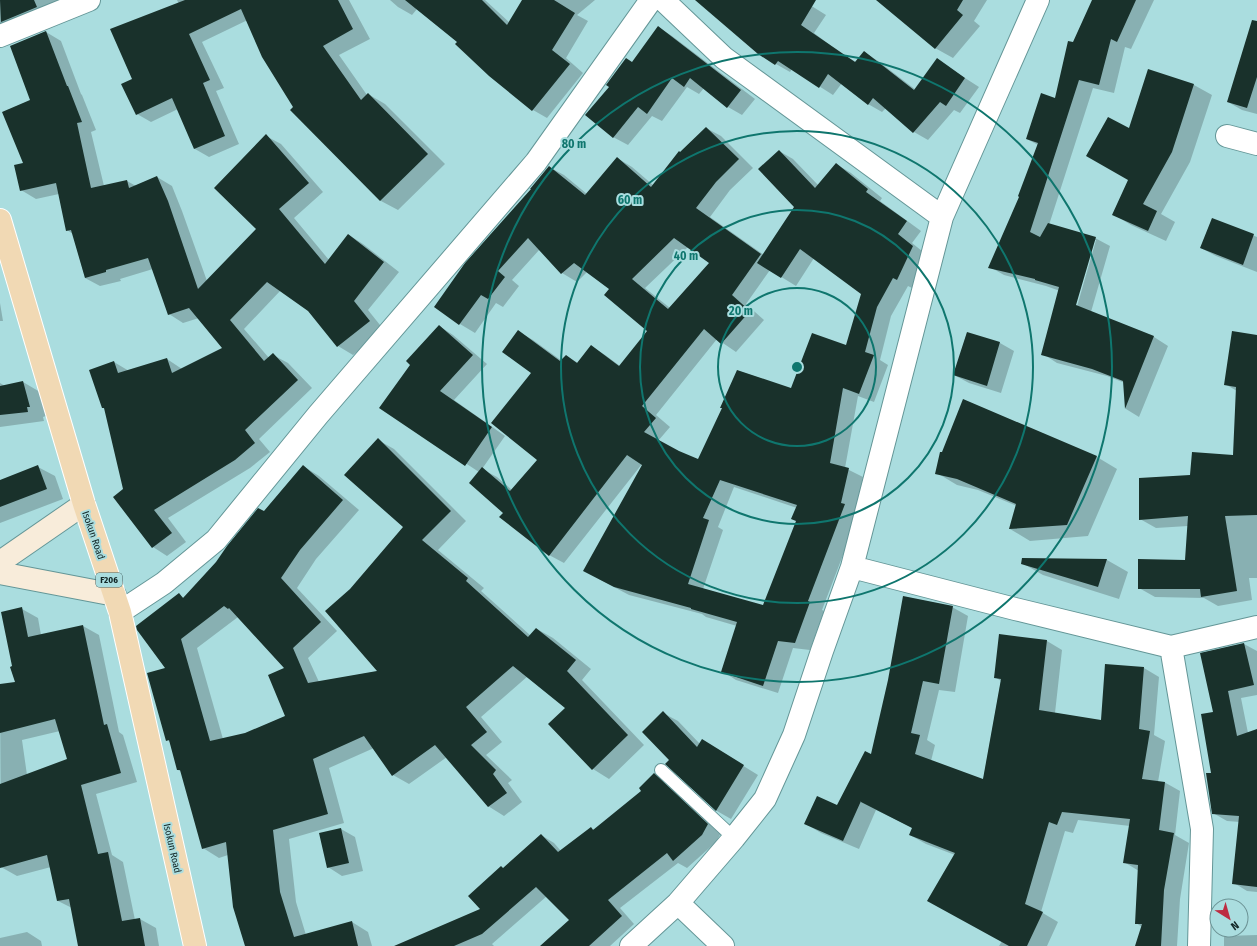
<svg xmlns="http://www.w3.org/2000/svg" width="1257" height="946" viewBox="0 0 1257 946" font-family="'Fira Sans Condensed',sans-serif">
<rect width="100%" height="100%" fill="#aadddf"/>
<path fill="#0003" fill-rule="evenodd" d="M0 0H69L16 29 4 23 0 24Z
M177 0H250L258 15 202 42 224 88 216 91 239 144 209 157 195 149 178 109 151 122 137 114 134 79 179 4Z
M280 0H349L370 39 339 55 367 95 368 94 385 104 445 164 398 210 381 201 292 110 294 107Z
M390 0H485L510 23 524 0H595L577 15 588 21 566 58 583 73 547 118 533 110 490 75 458 42 417 9 412 15 398 7Z
M696 0H802L826 15 814 33 830 45 824 54 835 50 856 62 864 52 878 61 916 90 937 60 979 87 960 113 954 110 928 140 914 132 886 108 882 112 868 104 842 83 833 95 792 69 790 72 776 64Z
M878 0H987L974 21 980 26 953 58 935 48Z
M1093 0H1154L1131 49 1125 47 1114 93 1093 88 1049 225 1095 238 1110 246 1091 312 1154 337 1168 346 1139 417 1126 409 1125 383 1107 376 1057 363 1043 354 1060 291 1046 286 1004 275 990 267 1021 196 1038 145 1027 139 1055 99 1073 43ZM1094 240H1096L1076 310H1074Z
M658 27 672 36 755 99 742 115 728 107 704 88 699 94 687 87 662 121 652 116 628 145 613 137 633 63Z
M46 32 61 41 81 94 82 95 96 130 91 132 104 186 127 181 136 186 157 177 172 186 182 211 207 281 258 229 266 136 281 144 323 192 294 218 329 260 349 235 363 244 399 272 368 310 384 330 353 355 338 346 309 310 281 290 244 329 269 358 273 355 288 363 312 388 259 439 270 452 250 468 168 518 186 542 167 556 153 547 124 490 106 409 103 408 114 362 129 371 167 359 182 369 224 348 199 318 183 323 169 314 153 269 120 279 121 281 100 286 85 278 73 234 67 230 59 194 36 199 21 190 32 101Z
M1257 53V114L1242 110 1228 102Z
M1148 70 1194 85 1212 95 1190 162 1161 214 1175 222 1166 241 1131 225 1113 214 1129 180Z
M706 128 721 136 753 168 730 190 710 217 764 255 795 207 779 151 793 159 819 186 836 164 851 173 882 198 880 201 921 231 912 243 927 255 912 288 908 286 891 316 880 360 888 365 874 402 858 396 845 468 863 477 856 512 859 513 822 610 824 611 810 650 793 648 778 693 736 680 722 671 737 626 706 617 702 614 629 595 599 579 643 465 642 464 564 563 549 555 505 513 479 472 381 408 439 326 453 335 487 364 454 400 505 436 482 469 497 477 512 490 538 460 532 373 519 332 533 340 562 361 566 356 578 363 591 346 605 355 620 366 649 331 610 289 587 272 577 282 562 273 540 249 512 280 519 286 503 307 496 303 475 333 460 324 435 307 533 189 549 167 564 175 587 194 617 158 632 167 653 185 681 154ZM688 247 710 263 670 308 645 288ZM814 258 862 294 847 347 699 460 679 452 658 441 670 427 656 415 717 339 736 352 764 320 746 304 770 270 796 286ZM734 487 797 508V521L764 607 703 589 723 530 718 527Z
M1212 219 1257 237V272L1216 256 1201 248Z
M0 303 3 321H0Z
M967 333 1000 343 1014 351 1001 393 969 383 954 375Z
M1257 336V578H1249L1252 600 1218 606 1204 598 1155 597 1139 588 1186 561 1188 526 1156 528 1140 519 1191 476 1234 456 1237 391 1225 384Z
M23 382 40 392 46 416 43 417 44 421 0 427V383L5 386Z
M964 400 1097 457 1117 469 1088 536 1030 541 1010 529 1017 506 978 490 957 485 937 473 943 453Z
M378 440 394 449 466 521 438 550 484 588 481 591 531 636 537 629 553 638 591 669 582 680 644 745 609 779 593 769 549 724 566 708 528 676 481 717 502 742 486 755 512 780 508 783 522 802 504 816 488 806 447 757 409 784 393 775 374 748 329 768 344 823 289 839 296 902 306 935 352 922 368 932 372 946H246L228 855 219 858 203 848 182 772 178 770 170 742 167 740V668L179 595 184 598 264 512 303 466 319 476 359 510 316 559 297 588 337 631 308 658 319 682 379 671 351 589 404 527ZM238 617 286 668V716L245 734 223 739 197 648Z
M38 467 55 476 63 499 0 523V481Z
M1107 560 1128 572 1119 599 1043 575 1022 563Z
M952 607 968 616 955 692 939 690 927 740 935 745 931 761 983 781 1001 681 995 677 1000 635 1047 641 1062 650 1055 713 1102 721 1144 668 1159 677 1154 735 1165 741 1158 782H1164L1180 791 1175 835 1189 843 1180 899 1177 946H1136L1142 927 1136 923 1139 871 1124 862 1130 826 1078 820 1073 833 1065 831 1041 912 1058 922 1047 946H999L1002 941 955 855 926 844 910 835 913 828 876 810 859 849 821 833 806 824 837 806 872 756Z
M22 609 38 618 41 635 83 626 99 635 119 732 123 735 137 782 96 794 112 855 123 862 135 920 140 919 156 928 159 946H79L72 908 58 901 51 867 17 876 1 867 0 685 16 683 13 667ZM60 731 68 760 27 775 22 740Z
M1244 644 1257 651V695L1241 698 1248 733 1257 732V892L1247 891 1234 883 1240 822 1227 821 1213 813 1212 773 1214 712Z
M663 713 678 721 700 744 716 749 758 775 731 819 717 811 666 764 670 760Z
M655 775 668 782 721 833 716 842 687 868 678 863 620 908 634 924 610 946H542L571 920 547 896 492 944 494 946H396L482 910 503 869 541 835 554 843 561 851 591 828 595 830 643 791Z
M341 829 355 837 363 871 342 876 328 867Z
M27 932 41 941 42 946H0V938Z
M1257 935V946H1224V936Z"/>
<path fill="#19312b" fill-rule="evenodd" d="M0 0H34L37 7 1 22Z
M185 0H338L353 29 323 46 361 100 368 93 428 154 380 201 290 110 293 107 262 57 241 9 189 34 210 80 203 83 225 136 194 149 172 98 136 115 121 84 132 79 110 29Z
M405 0H482L507 25 522 0H554L575 13 552 50 570 64 532 111 489 76 455 44 457 42Z
M695 0H816L801 25 855 62 864 51 914 90 937 58 965 78 946 106 940 102 913 133 873 98 868 105 828 74 819 88 778 61 775 65 758 54Z
M876 0H963L957 10 963 15 935 49Z
M1092 0H1136L1117 42 1111 39 1099 85 1079 80 1030 232 1040 237 1048 223 1096 237 1076 305 1154 336 1125 409 1123 381 1092 369 1041 355 1059 287 1035 280V279L988 268 1019 197 1018 196 1038 143 1026 139 1041 93 1055 98 1068 41 1073 42Z
M1252 20 1257 21V77L1247 108 1227 102Z
M658 26 741 90 727 108 690 78 684 87 672 78 647 114 638 107 613 138 585 115 609 87 606 85 626 58 632 62Z
M46 31 67 86H68L82 122 77 123 91 188 127 180 129 188 157 176 168 201 198 289 256 229 214 188 266 134 309 183 279 209 325 264 348 234 384 262 354 301 370 321 337 347 308 311 267 282 230 320 264 361 273 353 298 380 245 430 255 443 235 460 154 510 172 533 152 548 113 497 123 489 104 408H102L89 370 114 361 118 373 167 358 172 373 222 348 189 308 168 315 148 258 106 270V272L85 278 71 230 66 231 56 183 20 191 14 165 23 163 2 112 30 100 10 46Z
M1148 69 1194 84 1172 152 1143 204 1157 211 1148 231 1112 215 1128 180 1086 156 1108 117 1129 128Z
M706 127 739 159 716 182 696 208 761 254 732 295 750 311 721 344 704 329 642 406 656 418 644 432 679 451 698 459 722 408H720L737 370 791 388 812 333 846 345 861 294 800 249 781 278 757 263 794 207 758 169 779 150 815 188 836 163 868 189 866 192 907 221 898 234 913 246 897 280 893 278 877 307 865 352 874 355 859 394 843 388 830 463 849 468 841 503 845 504 808 601 810 602 795 643 778 641 763 686 721 672 737 622 691 609V608L614 587 583 571 642 465 627 455 549 556 499 517 503 513 469 483 482 467 510 491 537 460 491 423 531 373 502 352 518 330 560 361 566 355 577 363 591 345 619 366 647 331 604 295 609 289 574 263 561 274 528 238 498 271 505 277 488 299 481 295 459 325 434 307 465 263 531 189H530L549 166 585 195 617 157 651 187 679 151 680 152ZM674 238 709 263 668 309 632 279ZM720 480 797 505 791 519 796 521 763 605 688 584 709 520 703 518Z
M1212 218 1254 234 1243 265 1200 248Z
M439 325 473 355 440 391 492 427 465 466 379 408 410 365 406 361Z
M1232 331 1257 335V515L1225 516 1237 591 1201 597 1200 589H1138V559L1185 560 1188 516 1139 520V478L1190 475 1192 452 1233 455 1236 387 1224 385Z
M967 332 1000 342 987 386 953 375Z
M23 381 30 407H27L28 412 0 415V386Z
M963 399 1097 456 1067 525 1009 529 1016 504 957 479 935 474 940 452H942Z
M378 438 451 511 422 540 468 578 466 581 528 637 536 628 576 660 567 671 628 735 592 770 548 724 565 708 513 666 466 707 487 732 471 745 496 770 493 774 507 793 488 807 435 745 392 776 364 736 313 759 328 814 273 830 280 892 294 937 352 921 358 946H245L233 907 226 842 202 849 180 770H177L169 740 166 741 147 673 165 668 137 630 136 626 179 593 183 598 216 562 227 546 258 508 264 511 303 465 343 500 300 550 281 578 321 622 293 648 308 683 377 671 325 611 350 589 403 527 344 475ZM224 606 228 609 229 608 284 668 268 675 285 716 245 733 210 741 181 639Z
M38 465 47 489 0 507V480Z
M1022 558 1107 559 1098 587 1021 564Z
M903 596 953 606 939 684 923 681 911 733 920 735 915 754 983 779 1001 679 994 678 999 634 1047 640 1039 710 1101 720 1105 664 1144 667 1139 729 1150 731 1142 779 1165 782 1159 830 1174 833 1164 890 1161 946H1135L1142 924H1135L1138 865 1123 863 1130 819 1062 812 1057 825 1049 822 1025 904 1043 912 1027 946H1009L927 901 955 853 909 835 912 828 861 802V801L843 841 804 824 817 796 837 805 865 751 871 754 888 680Z
M22 607 28 637 83 625 104 725 107 724 121 773 81 785 98 854 108 852 122 921 140 918 145 946H78L69 899 57 901 47 855 0 868V784L67 759 55 719 0 733V684L15 682 10 667 12 666 1 612Z
M1244 643 1254 685 1228 691 1237 736 1257 729V887L1232 884 1239 816 1212 814 1206 773H1211L1201 714 1213 712 1200 653Z
M663 711 697 747 702 739 744 765 716 811 665 764 669 760 642 732Z
M654 773 708 824 702 835 673 861 667 853 608 900 622 916 589 946H540L569 920 536 887 482 934 454 946H394L480 909 468 896 501 866 503 868 541 834 558 852 591 827 593 830 641 791 639 788Z
M341 828 349 863 327 868 319 833Z"/>
<g fill="none" stroke-linecap="round" stroke-linejoin="round">
<defs>
<path id="lane" d="M661 770 734 838"/>
<path id="street" d="M663 0 724 58 942 217
M0 36 89 0
M1227 136 1257 144
M852 567 1015 609 1171 647 1257 627
M120 612 164 583 216 540 318 415 536 162 651 0
M1171 647 1202 829 1199 946
M678 903 723 946
M631 946 678 903 734 838 765 799 794 735 822 651 852 567 942 217 1038 0"/>
<path id="secondary" d="M0 562 84 504
M0 573 115 595"/>
<path id="primary" d="M0 220 84 504 120 612 195 946"/>
</defs>
<use href="#lane" stroke="#649697" stroke-width="14"/>
<use href="#street" stroke="#649697" stroke-width="24"/>
<use href="#secondary" stroke="#649697" stroke-width="24"/>
<use href="#primary" stroke="#fff" stroke-width="24"/>
<use href="#lane" stroke="#fff" stroke-width="12"/>
<use href="#street" stroke="#fff" stroke-width="22"/>
<use href="#secondary" stroke="#f8ecda" stroke-width="22"/>
<use href="#primary" stroke="#f1d9b4" stroke-width="22"/>
</g>
<g fill="none" stroke="#0f766e" stroke-width="2">
<circle cx="797" cy="367" r="79"/>
<circle cx="797" cy="367" r="157"/>
<circle cx="797" cy="367" r="236"/>
<circle cx="797" cy="367" r="315"/>
</g>
<g text-anchor="middle" stroke-width="4" stroke-linejoin="round" paint-order="stroke">
<rect fill="#aadddf" stroke="#3e5c5d" stroke-width="1" x="96" y="573" width="26" height="14" rx="3"/>
<g font-size="9" font-weight="bold" fill="#102525">
<text x="109" y="583">F206</text>
</g>
<g font-size="10" fill="#102525" stroke="#aadddf">
<text transform="translate(94 535) rotate(71)" y="4">Isokun Road</text>
<text transform="translate(173 848) rotate(77)" y="4">Isokun Road</text>
</g>
</g>
<circle cx="797" cy="367" r="6" fill="#0f766e" stroke="#aadddf" stroke-width="2"/>
<g font-size="12" text-anchor="middle" font-weight="bold" fill="#0f766e" stroke="#aadddf" stroke-width="4" stroke-linejoin="round" paint-order="stroke">
<text x="574" y="148">80 m</text>
<text x="630" y="204">60 m</text>
<text x="686" y="260">40 m</text>
<text x="741" y="315">20 m</text>
</g>
<g transform="translate(1229 918) rotate(143)"><circle r="19" fill="#aadddf" stroke="#6c9395"/>
<path d="M0-3L7 15L0 10L-7 15Z" fill="#bd2c42"/>
<text y="-6" font-size="11" font-weight="bold" text-anchor="middle" fill="#102525">N</text>
</g>
</svg>
